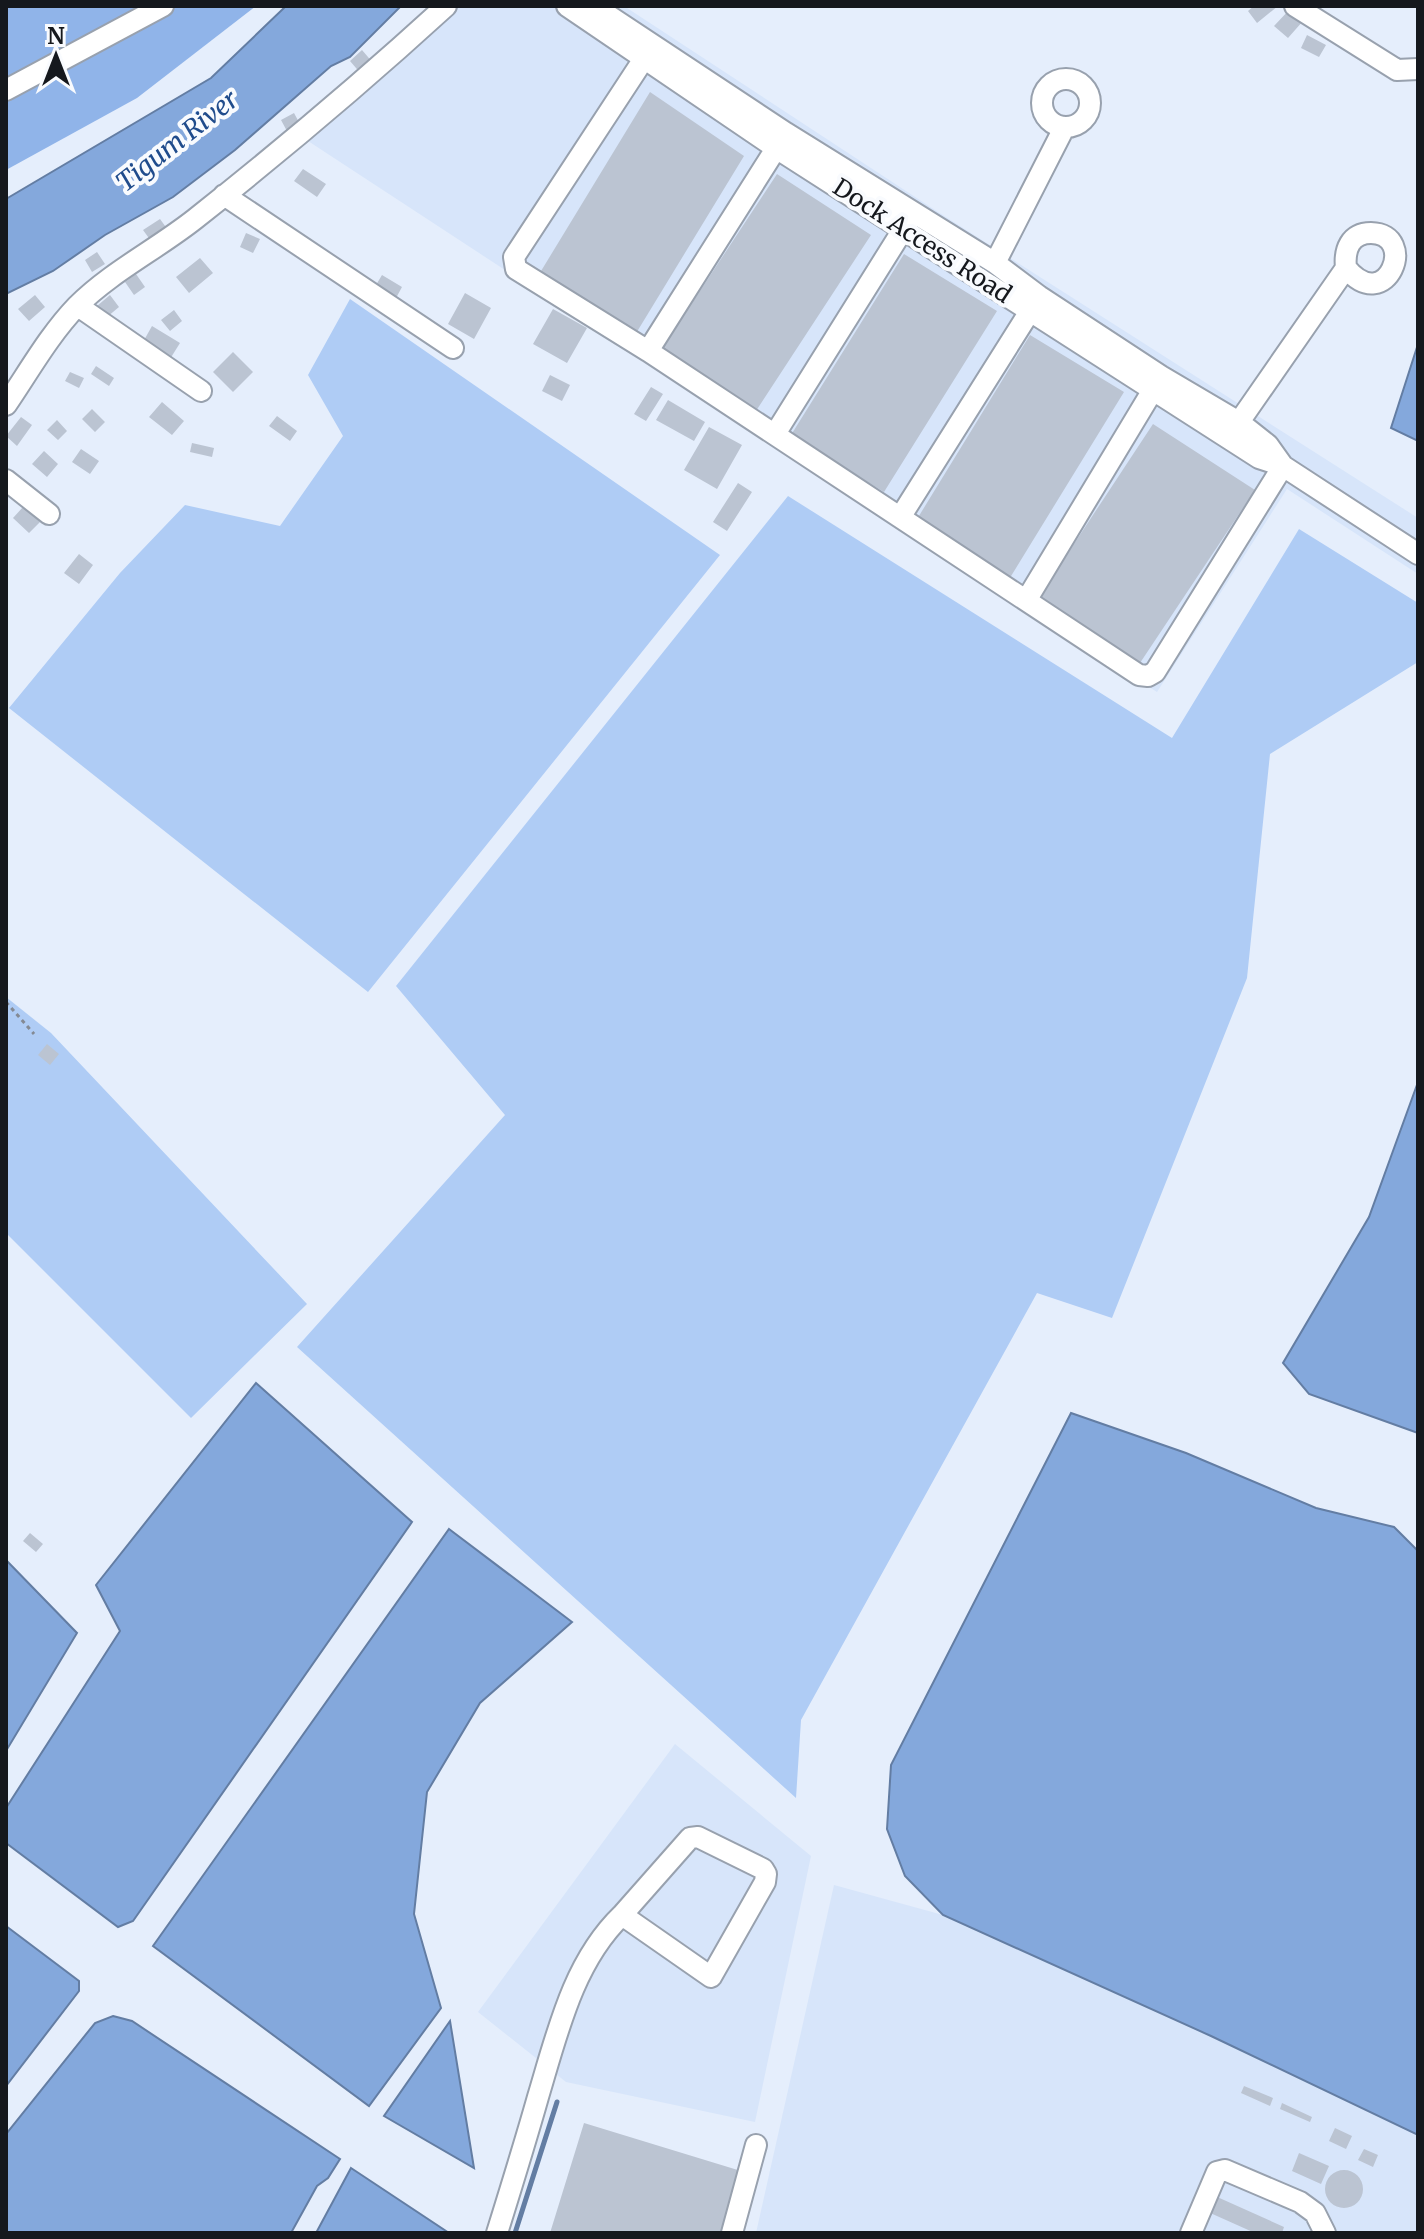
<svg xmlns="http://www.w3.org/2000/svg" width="1424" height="2239" viewBox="0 0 1424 2239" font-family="Merriweather,serif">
<rect width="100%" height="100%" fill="#e5eefc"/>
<path fill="#d7e5fa" d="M456 6H624L938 212 1418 518V574L1287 489 1157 692 786 454 305 139Z
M675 1744 811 1856 755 2122 566 2082 478 2012Z
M834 1885 943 1915 1211 2036 1418 2135V2233H756Z"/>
<path fill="#afccf5" d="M350 299 720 555 368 992 9 708 120 573 185 505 280 526 343 436 308 375Z
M788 496 1172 738 1299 529 1418 603V662L1270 754 1247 978 1112 1318 1037 1293 801 1720 796 1798 297 1347 505 1115 396 986Z
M6 997 51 1033 307 1304 191 1418 6 1233Z"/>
<path fill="#90b4e9" d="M6 6H256L137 98 6 170Z"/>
<path fill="#84a8dc" stroke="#637da3" stroke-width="2" d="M286 6H401L350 57 331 66 235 150 173 197 105 235 53 271 6 294V199L211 78Z
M1418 344V441L1391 428Z
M1418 1082V1433L1309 1394 1283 1363 1369 1217Z
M256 1383 412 1522 133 1921 118 1927 6 1843V1808L120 1631 96 1585Z
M1071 1413 1186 1453 1316 1508 1394 1527 1418 1551V2135L1211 2036 943 1915 905 1876 887 1829 891 1765Z
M449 1529 572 1622 480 1703 427 1792 414 1914 441 2008 369 2106 153 1946Z
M6 1560 77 1633 6 1751Z
M6 1926 79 1981V1991L6 2086Z
M113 2016 132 2021 340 2159 328 2178 317 2186 291 2233H6V2134L95 2023Z
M450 2021 474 2168 384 2116Z
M351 2168 449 2233H316Z"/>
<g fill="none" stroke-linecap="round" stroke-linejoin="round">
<path stroke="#637da3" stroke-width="5" d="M515 2233 557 2102"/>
</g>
<path fill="#bbc4d2" d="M1254 6H1278L1257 23 1248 11Z
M1290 9 1303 21 1288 38 1274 26Z
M1307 35 1326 45 1319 57 1301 48Z
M362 50 374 64 362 75 350 61Z
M650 92 744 156 635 335 538 276Z
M294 113 301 126 288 133 281 120Z
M303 169 326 184 317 197 294 181Z
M777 174 871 235 754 414 659 353Z
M160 219 168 230 151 241 143 230Z
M246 233 260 239 253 253 240 247Z
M97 252 105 264 92 272 85 260Z
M904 254 997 311 884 492 791 435Z
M200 258 213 273 189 293 176 277Z
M136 274 145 287 134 295 125 282Z
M382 275 402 287 396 298 376 285Z
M465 293 491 308 474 339 448 324Z
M35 295 45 307 29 321 18 309Z
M110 295 119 307 107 317 97 306Z
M553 309 587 328 567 363 533 344Z
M174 310 182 321 170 331 161 320Z
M152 326 180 343 170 359 143 342Z
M1030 335 1124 392 1008 581 914 524Z
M233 352 253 372 233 392 213 372Z
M96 366 114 378 109 386 91 374Z
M70 372 84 378 79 388 65 381Z
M550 375 570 385 562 401 542 391Z
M651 387 663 394 646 421 634 414Z
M668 400 705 422 694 441 656 420Z
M162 402 184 421 172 435 149 417Z
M92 409 105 422 95 432 82 419Z
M277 416 297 431 290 441 269 426Z
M21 417 32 425 17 446 6 436Z
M57 420 67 431 58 440 47 430Z
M1153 424 1255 490 1138 666 1037 600Z
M709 427 742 445 717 489 684 470Z
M192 443 214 448 212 457 190 452Z
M81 449 99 461 90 474 72 462Z
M44 451 58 464 47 477 32 464Z
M738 483 752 492 727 531 713 522Z
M23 507 40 522 29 533 13 518Z
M79 554 93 565 79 584 64 573Z
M47 1044 59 1054 50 1065 38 1055Z
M30 1533 43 1544 36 1552 23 1541Z
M1244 2086 1273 2098 1270 2106 1241 2093Z
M1282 2103 1312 2117 1310 2122 1280 2109Z
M584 2123 741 2171 721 2233H550Z
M1335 2128 1352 2136 1346 2149 1329 2141Z
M1364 2149 1378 2155 1373 2167 1358 2160Z
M1299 2153 1329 2166 1321 2184 1292 2171Z
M1325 2189a19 19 0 1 1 38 0a19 19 0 1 1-38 0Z
M1215 2196 1284 2227 1282 2233H1255L1208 2212Z"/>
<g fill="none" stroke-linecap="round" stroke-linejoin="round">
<defs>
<path id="minor" d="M567 6 776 148 1259 458 1283 466 1418 554
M594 6 786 133 995 263 1039 296 1161 376 1239 422 1268 445 1283 466
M1295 6 1397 70 1418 69
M653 45 514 257 516 269 648 351 1139 675 1148 676 1155 672 1283 466
M1042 103a24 24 0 1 1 48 0a24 24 0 1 1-48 0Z
M6 90 163 6
M224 195 453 348
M995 263 1064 128
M78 306 201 391
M648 351 782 139
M6 405C28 373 49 335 77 306 111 272 157 249 195 219 281 151 365 80 446 6
M1239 422 1346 268C1344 250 1350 233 1371 233 1419 234 1387 317 1346 268
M775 434 909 220
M6 480 49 514
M901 516 1037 300
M1027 599 1159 380
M497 2233C511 2188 525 2143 538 2097 557 2034 573 1962 622 1915L711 1977 765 1882 766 1874 763 1869 698 1837 690 1838 622 1915
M732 2233 756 2145
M1191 2233 1217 2172 1225 2170 1300 2202 1315 2213 1325 2233"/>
</defs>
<use href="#minor" stroke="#98a1ae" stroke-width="24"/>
<path stroke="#848a94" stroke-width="3" stroke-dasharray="4 4" stroke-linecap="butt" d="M6 1002 34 1034"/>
<use href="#minor" stroke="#fff" stroke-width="20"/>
</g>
<g text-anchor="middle" stroke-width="8" stroke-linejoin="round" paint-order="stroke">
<g font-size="24" fill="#15181d" stroke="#f9fbfe">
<text transform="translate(922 241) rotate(33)" y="8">Dock Access Road</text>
</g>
<g font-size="26" font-style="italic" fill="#204c8c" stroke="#f9fbfe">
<text transform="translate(177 141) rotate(-38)" y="9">Tigum River</text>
</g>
</g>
<rect width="1424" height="2239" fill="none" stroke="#15181d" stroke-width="16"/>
<g transform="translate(56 56)" stroke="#f9fbfe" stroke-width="6" paint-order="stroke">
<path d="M0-6L14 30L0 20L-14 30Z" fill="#15181d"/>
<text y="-12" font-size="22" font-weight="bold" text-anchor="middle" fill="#15181d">N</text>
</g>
</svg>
